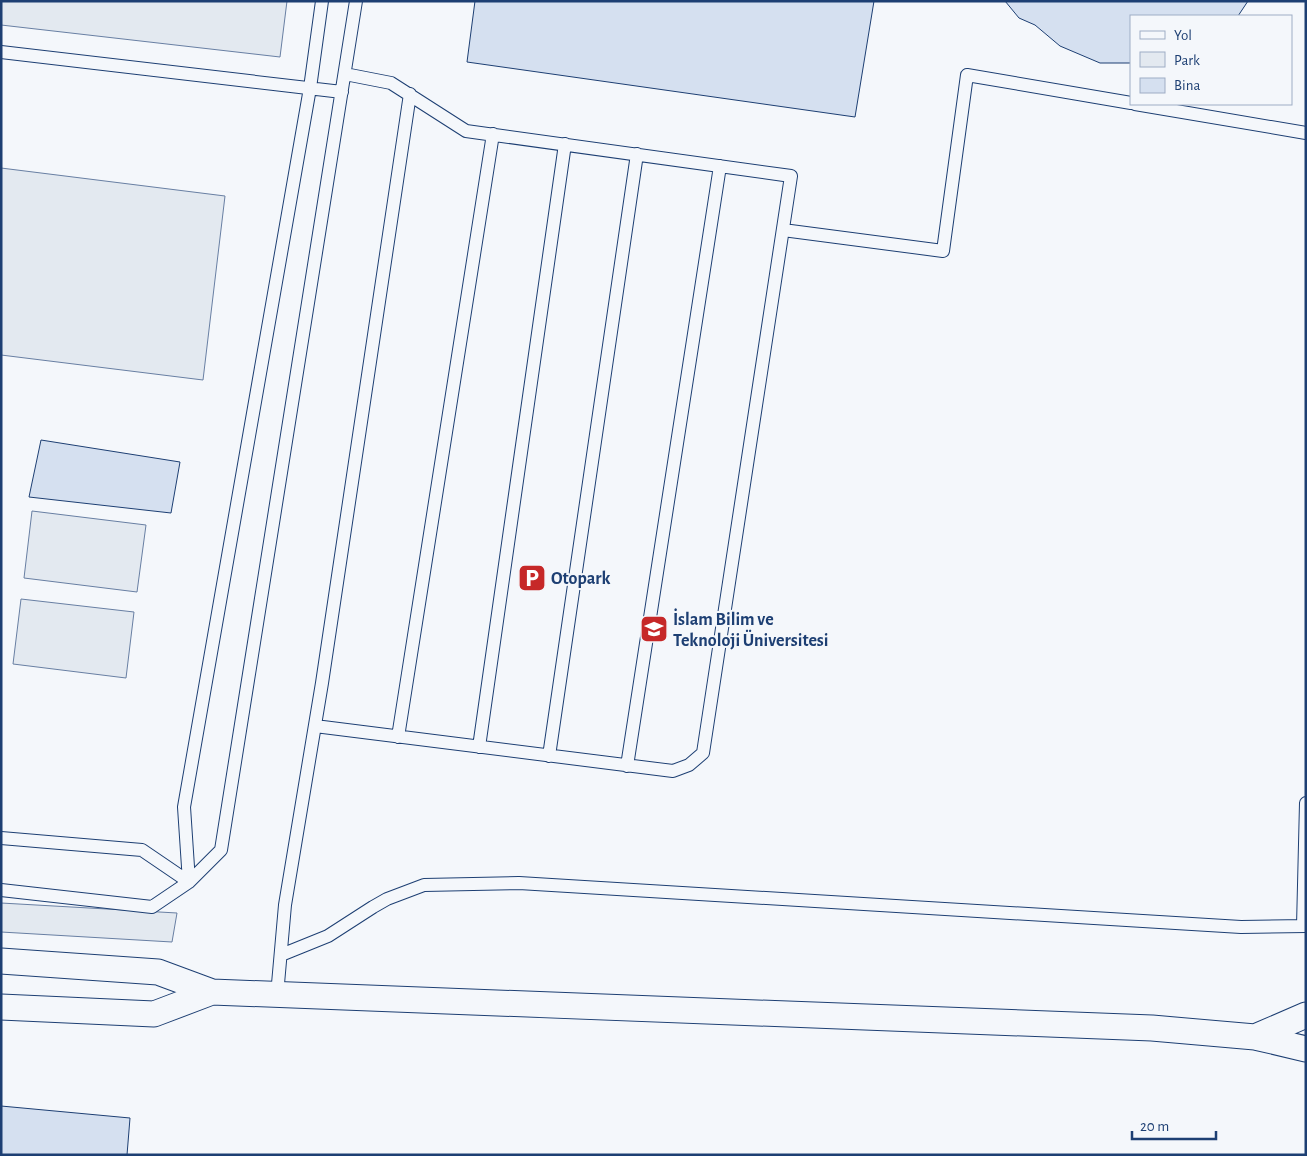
<svg xmlns="http://www.w3.org/2000/svg" width="1307" height="1156" viewBox="0 0 1307 1156" font-family="'Alegreya Sans',sans-serif">
<rect width="100%" height="100%" fill="#f4f7fb"/>
<path fill="#e3e9f0" stroke="#687fa3" d="M1 1H287L280 57 1 25Z
M1 168 225 196 203 380 1 355Z
M32 511 146 525 137 592 24 578Z
M21 599 134 612 126 678 13 664Z
M1 903 177 913 172 942 1 932Z"/>
<path fill="#d5e0f0" stroke="#1d3f73" d="M475 1H874L855 117 467 62Z
M1005 1H1248L1238 16H1131V63H1100L1060 46 1035 25 1019 18Z
M41 440 180 462 171 513 29 497Z
M1 1106 130 1118 127 1155H1Z"/>
<g fill="none" stroke-linecap="round" stroke-linejoin="round">
<defs>
<path id="lane" d="M1 52 342 92
M1135 104 1306 133
M783 230 943 251 967 75 1131 103
M315 726 673 771 689 765 703 753 791 176 466 131 391 83 345 74
M398 737 493 134
M479 747 565 144
M549 756 637 154
M627 766 720 166
M1 838 142 850 189 882
M189 882 184 807 310 88 322 1
M1 890 152 907 189 882 221 850 356 1
M1303 926 1306 803
M281 955 328 936 373 907 387 899 424 885 519 883 1241 927 1306 926
M277 995 285 905 322 683 410 94"/>
<path id="street" d="M1 961 158 972 212 992 1152 1028 1255 1037 1306 1049
M1 1007 154 1014 212 992
M1255 1037 1306 1015"/>
</defs>
<use href="#lane" stroke="#1d3f73" stroke-width="14"/>
<use href="#street" stroke="#1d3f73" stroke-width="27"/>
<use href="#lane" stroke="#f4f7fb" stroke-width="12"/>
<use href="#street" stroke="#f4f7fb" stroke-width="25"/>
</g>
<defs>
<symbol id="parking-square" viewBox="-11 -11 22 22"><rect x="-9" y="-9" width="18" height="18" rx="4" fill="#c62828" stroke="#f4f7fb"/><path d="M-3.5-5.5H1a3.5 3.5 0 0 1 0 7H-1V5.5H-3.5ZM-1-3.4V-.6H.8a1.4 1.4 0 0 0 0-2.8Z" fill="#fff"/></symbol>
<symbol id="university-square" viewBox="-11 -11 22 22"><rect x="-9" y="-9" width="18" height="18" rx="4" fill="#c62828" stroke="#f4f7fb"/><path d="M0-5L7-2L0 1L-7-2ZM-4 1L0 2.5L4 1V4Q0 6-4 4Z" fill="#fff"/></symbol>
</defs>
<g fill-rule="evenodd">
<use href="#parking-square" x="516" y="562" width="32" height="32"/>
<use href="#university-square" x="638" y="613" width="32" height="32"/>
</g>
<g text-anchor="middle" stroke-width="4" stroke-linejoin="round" paint-order="stroke">
<g font-size="18" font-weight="bold" fill="#1d3f73" stroke="#f4f7fb" text-anchor="start">
<text x="551" y="584">Otopark</text>
<text x="673" y="625">İslam Bilim ve<tspan x="673" dy="21">Teknoloji Üniversitesi</tspan></text>
</g>
</g>
<rect width="1307" height="1156" fill="none" stroke="#1d3f73" stroke-width="5"/>
<rect x="1130" y="15" width="162" height="90" fill="#f4f7fb" stroke="#9eadc5"/>
<rect x="1140" y="31" width="25" height="8" fill="#f4f7fb" stroke="#9eadc5"/>
<text x="1174" y="40" font-size="15" fill="#1d3f73">Yol</text>
<rect x="1140" y="52" width="25" height="15" fill="#e3e9f0" stroke="#9eadc5"/>
<text x="1174" y="65" font-size="15" fill="#1d3f73">Park</text>
<rect x="1140" y="78" width="25" height="15" fill="#d5e0f0" stroke="#9eadc5"/>
<text x="1174" y="90" font-size="15" fill="#1d3f73">Bina</text>
<path d="M1132 1131v8h84v-8" fill="none" stroke="#1d3f73" stroke-width="2.5"/>
<text x="1140" y="1131" font-size="15" fill="#1d3f73" stroke="#f4f7fb" stroke-width="4" paint-order="stroke">20 m</text>
</svg>
